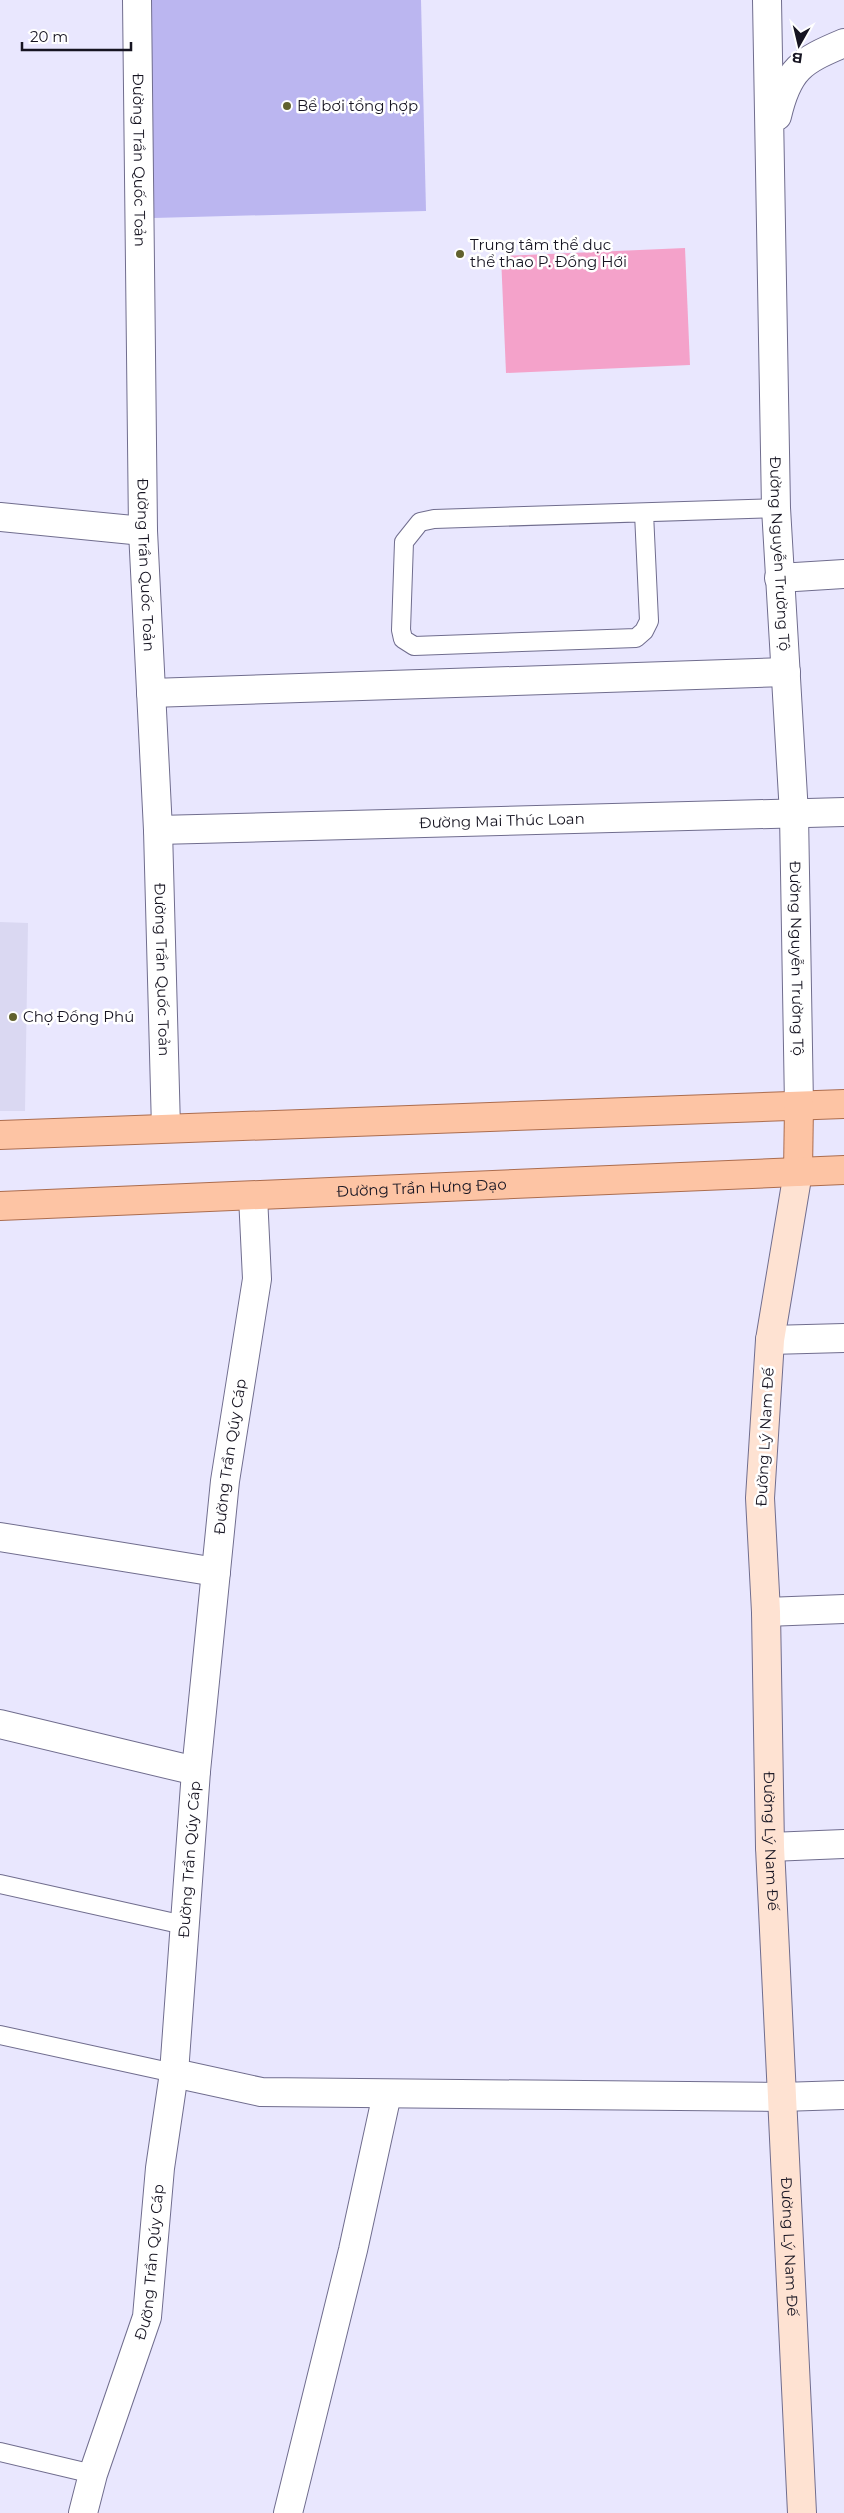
<svg xmlns="http://www.w3.org/2000/svg" width="844" height="2513" viewBox="0 0 844 2513" font-family="Montserrat,sans-serif">
<rect width="100%" height="100%" fill="#e9e7fe"/>
<path fill="#dad8f2" d="M0 922 28 923 25 1111H0Z"/>
<path fill="#f4a2ca" d="M685 248 690 365 506 373 501 256Z"/>
<path fill="#bbb6f0" d="M148 0H421L426 211 153 218Z"/>
<g fill="none" stroke-linecap="round" stroke-linejoin="round">
<defs>
<path id="lane" d="M644 513 649 621 644 631 636 638 414 646 403 639 401 630 404 542 420 522 434 519 776 508
M0 1884 184 1925
M0 2035 174 2073
M0 2452 93 2474"/>
<g id="street">
<path id="s1" d="M137 0 143 531 158 830 166 1128"/>
<path id="s2" d="M767 0 776 508 794 814 799 1106"/>
<path d="M777 116C788 69 801 61 844 43"/>
<path d="M0 517 143 531"/>
<path d="M779 578 844 574"/>
<path d="M151 693 786 672"/>
<path id="s3" d="M158 830 844 812"/>
<path d="M770 1340 844 1338"/>
<path d="M0 1537 216 1572"/>
<path d="M766 1612 844 1609"/>
<path d="M0 1724 196 1771"/>
<path d="M770 1847 844 1844"/>
<path d="M174 2073 261 2092 781 2097 844 2095"/>
<path id="s4" d="M83 2513 93 2474 147 2317 160 2168 174 2073 196 1771 225 1481 257 1279 253 1196"/>
<path d="M288 2513 353 2250 387 2094"/>
</g>
<g id="secondary">
<path id="s5" d="M798 1172 770 1340 760 1498 766 1612 770 1847 802 2513"/>
</g>
<g id="primary">
<path d="M0 1135 844 1104"/>
<path d="M798 1172 799 1106"/>
<path id="s6" d="M0 1206 844 1170"/>
</g>
</defs>
<use href="#lane" stroke="#706d8e" stroke-width="20"/>
<use href="#street" stroke="#706d8e" stroke-width="30"/>
<use href="#secondary" stroke="#706d8e" stroke-width="30"/>
<use href="#primary" stroke="#ac6d4f" stroke-width="30"/>
<use href="#lane" stroke="#fff" stroke-width="18"/>
<use href="#street" stroke="#fff" stroke-width="28"/>
<use href="#secondary" stroke="#fee2d2" stroke-width="28"/>
<use href="#primary" stroke="#fdc4a4" stroke-width="28"/>
</g>
<g fill="#61612e" stroke="#fff" stroke-width="2">
<circle cx="287" cy="106" r="5"/>
<circle cx="460" cy="254" r="5"/>
<circle cx="13" cy="1017" r="5"/>
</g>
<g text-anchor="middle" stroke-width="5" stroke-linejoin="round" paint-order="stroke">
<g font-size="15" fill="#161421" stroke="#fff" text-anchor="start">
<text x="297" y="111">Bể bơi tổng hợp</text>
<text x="470" y="250">Trung tâm thể dục<tspan x="470" dy="17">thể thao P. Đồng Hới</tspan></text>
<text x="23" y="1022">Chợ Đồng Phú</text>
</g>
<g font-size="15" fill="#161421" stroke="#fff">
<text dy="5" stroke="none"><textPath href="#s1" startOffset="160">Đường Trần Quốc Toản</textPath></text>
<text dy="5" stroke="none"><textPath href="#s2" startOffset="554">Đường Nguyễn Trường Tộ</textPath></text>
<text dy="5" stroke="none"><textPath href="#s1" startOffset="565">Đường Trần Quốc Toản</textPath></text>
<text dy="5" stroke="none"><textPath href="#s3" startOffset="344">Đường Mai Thúc Loan</textPath></text>
<text dy="5" stroke="none"><textPath href="#s2" startOffset="959">Đường Nguyễn Trường Tộ</textPath></text>
<text dy="5" stroke="none"><textPath href="#s1" startOffset="970">Đường Trần Quốc Toản</textPath></text>
<text dy="5" stroke="none"><textPath href="#s6" startOffset="422">Đường Trần Hưng Đạo</textPath></text>
<text transform="translate(765 1437) rotate(-87)" y="5">Đường Lý Nam Đế</text>
<text dy="5" stroke="none"><textPath href="#s4" startOffset="1071">Đường Trần Qúy Cáp</textPath></text>
<text dy="5" stroke="none"><textPath href="#s5" startOffset="672">Đường Lý Nam Đế</textPath></text>
<text dy="5" stroke="none"><textPath href="#s4" startOffset="666">Đường Trần Qúy Cáp</textPath></text>
<text dy="5" stroke="none"><textPath href="#s5" startOffset="1078">Đường Lý Nam Đế</textPath></text>
<text dy="5" stroke="none"><textPath href="#s4" startOffset="261">Đường Trần Qúy Cáp</textPath></text>
</g>
</g>
<g transform="translate(799 45) rotate(188)" stroke="#ffffff" stroke-width="4" paint-order="stroke">
<path d="M0-4L9 19L0 12L-9 19Z" fill="#161421"/>
<text y="-8" font-size="14" font-weight="bold" text-anchor="middle" fill="#161421">B</text>
</g>
<path d="M22 42v8h109v-8" fill="none" stroke="#161421" stroke-width="2.5"/>
<text x="30" y="42" font-size="15" fill="#161421" stroke="#ffffff" stroke-width="4" paint-order="stroke">20 m</text>
</svg>
